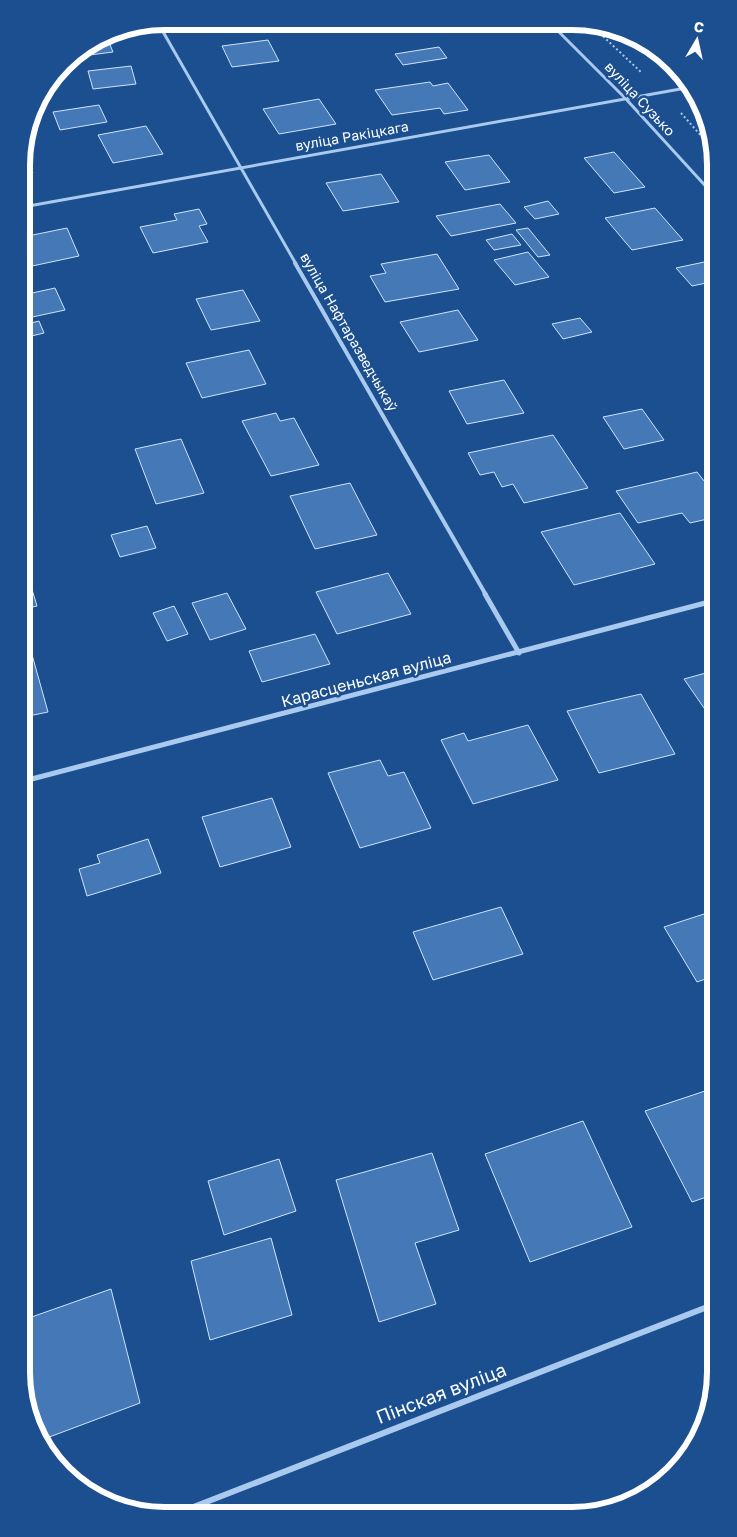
<svg xmlns="http://www.w3.org/2000/svg" width="737" height="1537" viewBox="0 0 737 1537" font-family="'Golos Text',sans-serif">
<rect width="100%" height="100%" fill="#1b4f8f"/>
<path fill="#4478b7" stroke="#cfe3fa" d="M214 22H256L217 27Z
M106 35 113 52 74 57V55Z
M268 40 279 61 232 67 222 46Z
M439 47 447 58 403 65 395 54Z
M131 66 136 84 93 89 88 71Z
M430 82 433 86 448 83 468 110 444 114 440 108 392 115 375 90Z
M319 99 336 124 279 134 263 109Z
M99 105 107 122 60 130 53 112Z
M146 126 163 154 113 163 98 135Z
M22 150 33 173 23 175Z
M614 152 645 187 614 193 584 158Z
M489 155 510 182 465 190 445 162Z
M381 174 399 202 343 211 326 183Z
M548 201 559 214 535 219 524 207Z
M500 204 516 223 451 236 436 216Z
M655 208 683 240 632 250 605 218Z
M199 209 207 224 199 226 208 242 153 253 140 227 177 220 174 214Z
M67 228 79 256 23 268V237Z
M528 228 550 255 538 257 516 230Z
M512 234 521 245 494 250 486 240Z
M528 252 549 277 515 285 494 260Z
M437 254 459 289 385 302 370 276 386 273 381 264Z
M709 261 711 263V282L692 286 676 268Z
M23 273 32 293 23 295Z
M55 288 65 310 23 319V295Z
M243 290 260 321 211 330 196 299Z
M458 310 478 340 419 352 400 322Z
M580 318 592 332 563 339 552 324Z
M39 321 44 333 23 338V325Z
M249 350 266 384 202 398 186 363Z
M504 380 524 413 467 424 449 391Z
M642 409 664 440 624 449 603 417Z
M276 413 280 421 294 418 319 465 271 476 242 421Z
M553 435 588 488 524 503 513 484 502 487 494 472 480 475 468 453Z
M181 439 204 493 156 504 135 449Z
M697 472 712 491V518L690 523 682 513 638 523 616 491Z
M350 483 377 535 315 549 290 496Z
M620 513 655 564 574 585 541 532Z
M147 526 156 548 120 557 111 535Z
M24 563 37 606 24 609Z
M388 573 411 614 337 634 316 592Z
M227 593 246 629 210 640 192 603Z
M174 606 188 634 167 641 153 613Z
M315 634 330 664 262 682 249 651Z
M31 651 48 712 24 717V652Z
M713 671V721L684 679Z
M641 694 675 754 599 773 567 711Z
M528 725 558 780 473 804 441 740 464 733 468 741Z
M380 760 388 776 404 772 431 828 360 848 328 773Z
M272 798 291 847 220 867 202 817Z
M148 839 161 873 87 896 79 869 100 863 97 855Z
M501 907 523 954 433 980 413 932Z
M704 914 714 929V976L697 982 664 927Z
M714 1088 715 1194 692 1202 645 1111Z
M583 1121 632 1227 530 1262 485 1154Z
M432 1153 459 1230 415 1243 436 1304 379 1322 336 1180Z
M279 1159 296 1211 224 1235 208 1181Z
M271 1238 292 1315 210 1340 191 1261Z
M111 1289 140 1403 44 1439 26 1409V1319Z"/>
<g fill="none" stroke-linecap="round" stroke-linejoin="round">
<path stroke="#a9c9ee" stroke-width="2" stroke-dasharray="2 2.5" stroke-linecap="butt" d="M590 24 642 73
M681 113 711 147"/>
<path stroke="#a9c9ee" stroke-width="3" d="M158 23 296 264
M551 24 626 99 711 192
M23 207 686 88"/>
<path stroke="#a9c9ee" stroke-width="4" d="M295 263 486 595"/>
<path stroke="#a9c9ee" stroke-width="5" d="M485 594 519 653
M24 781 713 601"/>
<path stroke="#a9c9ee" stroke-width="6" d="M178 1513 715 1304"/>
</g>
<g text-anchor="middle" stroke-width="5" stroke-linejoin="round" paint-order="stroke">
<g font-size="14" fill="#fff" stroke="#1b4f8f">
<text transform="translate(640 99) rotate(47)" y="5">вуліца Сузько</text>
<text transform="translate(352 136) rotate(-10)" y="5">вуліца Ракіцкага</text>
<text transform="translate(349 332) rotate(60)" y="5">вуліца Нафтаразведчыкаў</text>
</g>
<g font-size="16" fill="#fff" stroke="#1b4f8f">
<text transform="translate(366 679) rotate(-15)" y="6">Карасценьская вуліца</text>
</g>
<g font-size="19" fill="#fff" stroke="#1b4f8f">
<text transform="translate(441 1393) rotate(-21)" y="7">Пінская вуліца</text>
</g>
</g>
<path d="M0 0H737V1537H0ZM165 30H572A135 135 0 0 1 707 165V1372A135 135 0 0 1 572 1507H165A135 135 0 0 1 30 1372V165A135 135 0 0 1 165 30Z" fill="#1b4f8f" fill-rule="evenodd"/>
<path fill="none" stroke="#fff" stroke-width="6" d="M165 30H572A135 135 0 0 1 707 165V1372A135 135 0 0 1 572 1507H165A135 135 0 0 1 30 1372V165A135 135 0 0 1 165 30Z"/>
<g transform="translate(697 40) rotate(9)" stroke="#1b4f8f" stroke-width="4" paint-order="stroke">
<path d="M0-4L9 19L0 12L-9 19Z" fill="#ffffff"/>
<text y="-8" font-size="14" font-weight="bold" text-anchor="middle" fill="#ffffff">С</text>
</g>
</svg>
